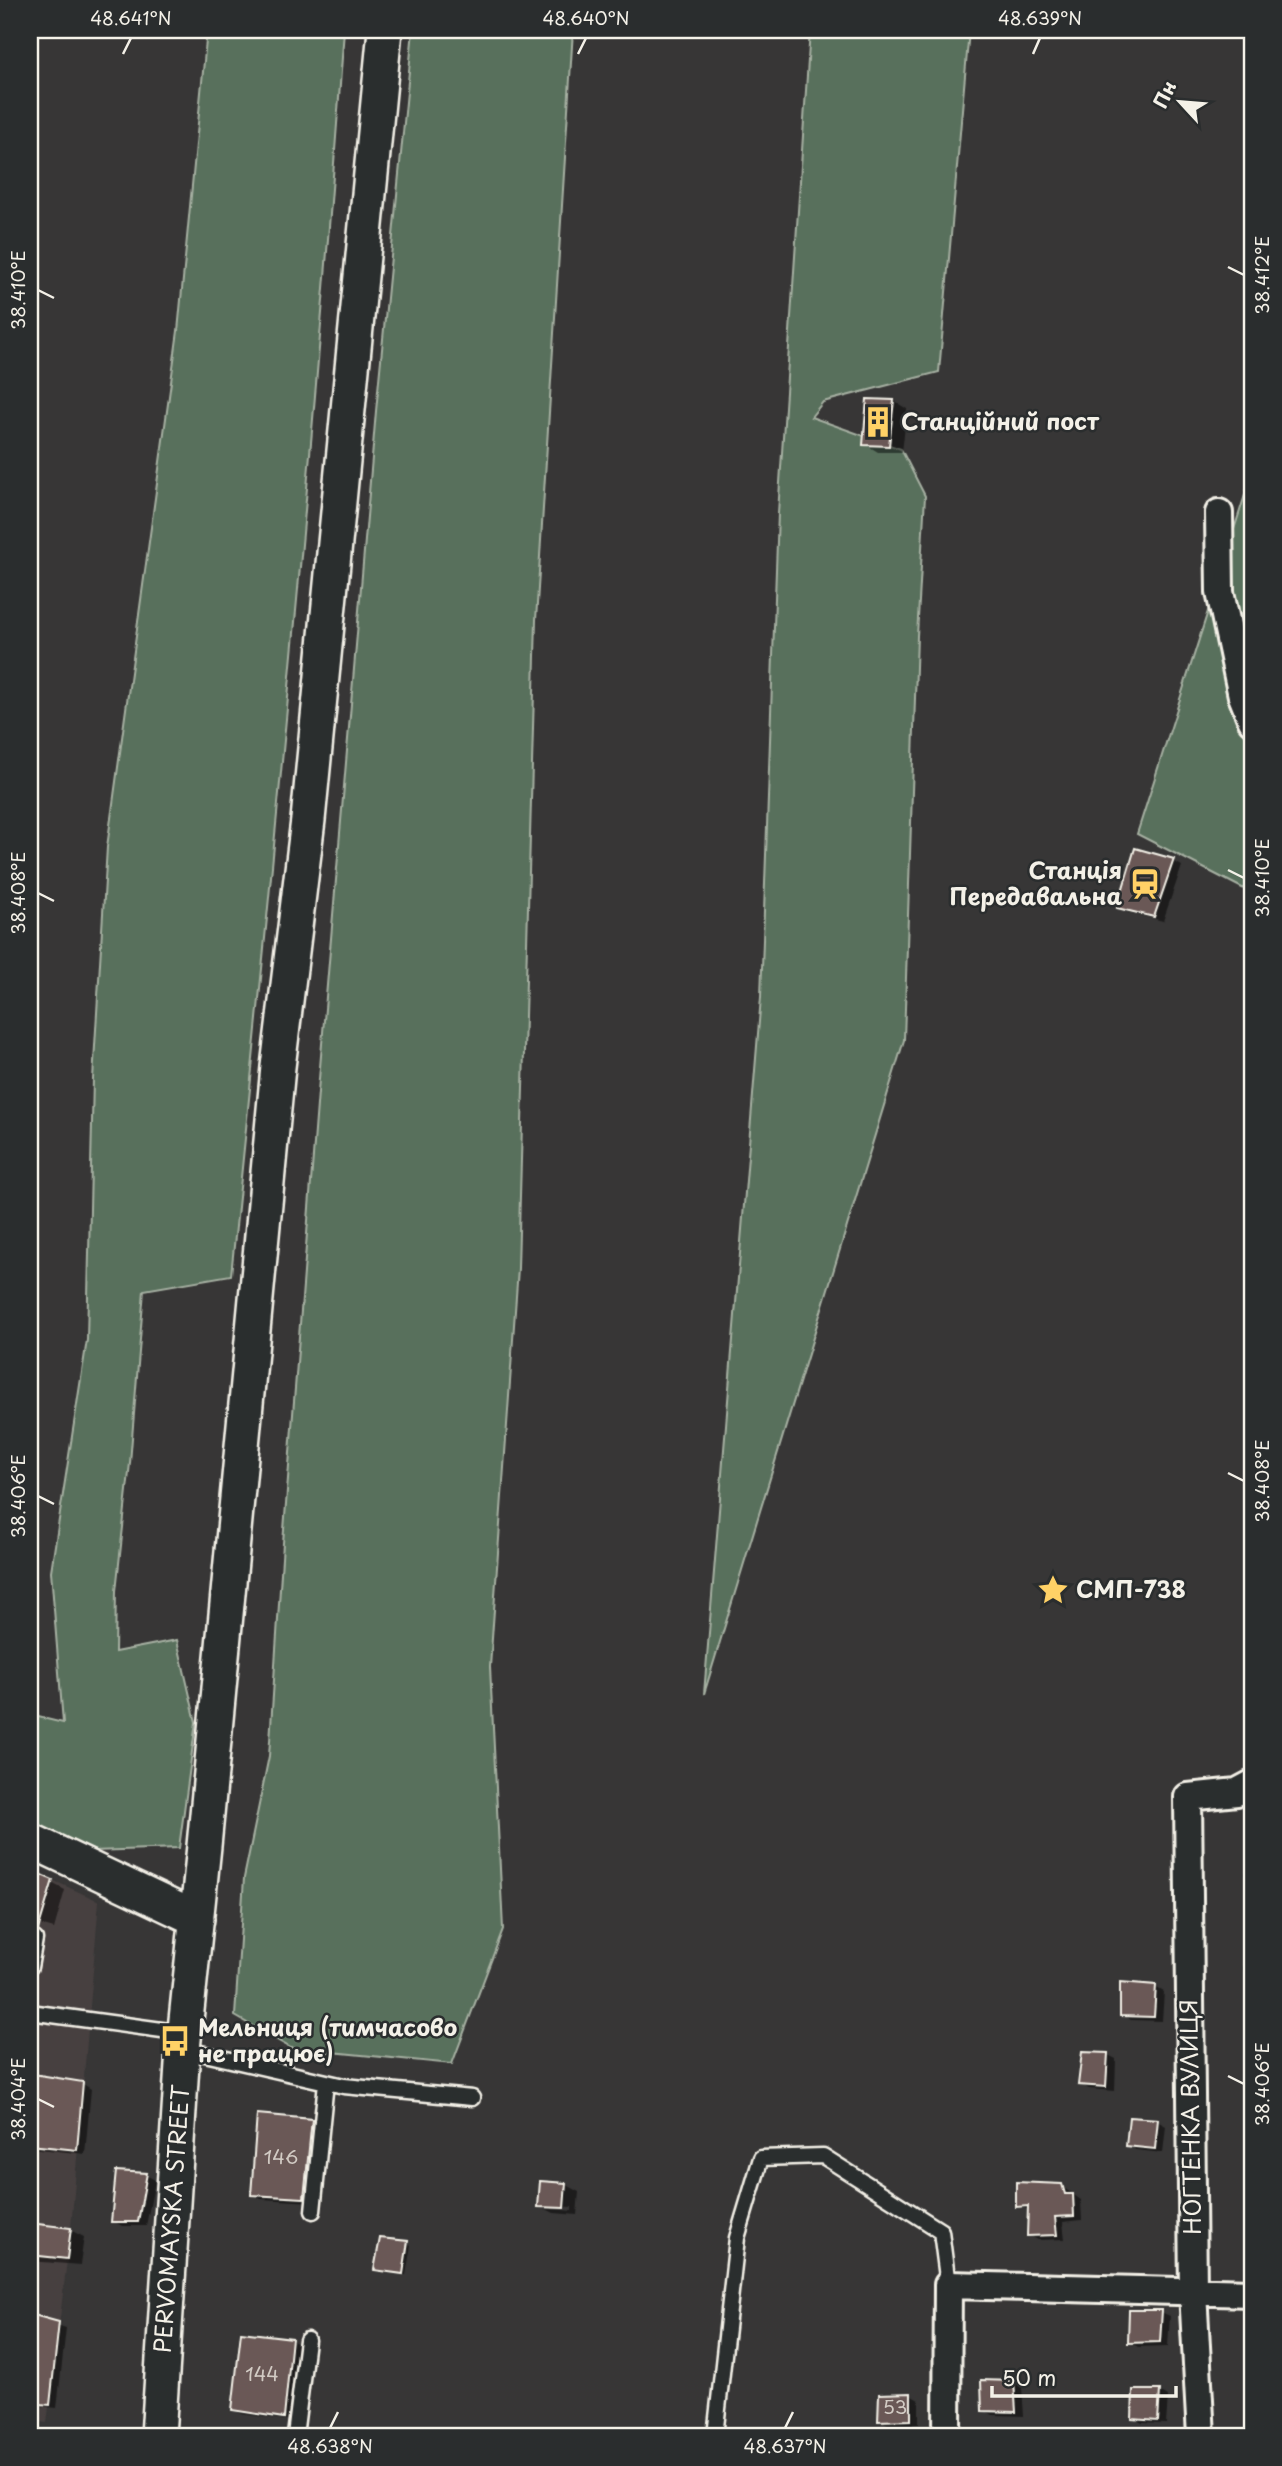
<svg xmlns="http://www.w3.org/2000/svg" width="1282" height="2466" viewBox="0 0 1282 2466" font-family="'Playpen Sans',sans-serif">
<rect width="100%" height="100%" fill="#373636"/>
<filter id="ink" filterUnits="userSpaceOnUse"><feTurbulence type="fractalNoise" baseFrequency=".0143" numOctaves="2"/><feDisplacementMap in="SourceGraphic" scale="14" xChannelSelector="R" yChannelSelector="G"/><feConvolveMatrix kernelMatrix="1 2 1 2 8 2 1 2 1" color-interpolation-filters="sRGB"/></filter>
<g filter="url(#ink)">
<path fill="#474040" d="M30 1870 99 1901 71 2228 47 2423 30 2421Z"/>
<path fill="#586f5c" stroke="#a6b0a2" stroke-width="2" d="M207 30H344C314 446 274 860 231 1275L144 1290 130 1463 116 1591 115 1652 177 1640 196 1722 179 1848 92 1851 30 1822V1715L63 1723 51 1571 87 1340 93 1079 107 847 178 331Z
M413 30H573L536 620 518 1268 490 1667 503 1929 452 2064 291 2048 235 2016 244 1878 269 1756 283 1543 319 1079 376 411Z
M810 30H969L939 372 823 402 811 417 901 449 925 496 917 636 904 1040 704 1694 761 997 778 513Z
M1252 473V893L1137 834Z"/>
<path fill="#0007" fill-rule="evenodd" d="M869 401H894L907 409 902 452H878L865 444Z
M1173 861 1182 866 1163 921 1127 912 1119 907Z
M1252 1826V1908L1246 1904 1245 1872H1248L1247 1827Z
M30 1872 65 1890 54 1929 30 1922Z
M1243 1945H1252V1975L1243 1970Z
M1155 1987 1164 1992 1162 2021 1131 2020 1122 2015Z
M1252 2024V2054L1250 2052Z
M1108 2055 1116 2059 1115 2091 1089 2089 1080 2084Z
M35 2076 83 2084 91 2089 85 2154 30 2148V2116Z
M1250 2098H1252V2127L1250 2126Z
M311 2120 320 2125 312 2202 261 2199 253 2194Z
M1157 2121 1166 2126 1163 2153 1136 2150 1128 2145Z
M1252 2172V2196L1250 2194Z
M146 2175 155 2180 146 2226H122L113 2221Z
M566 2185 579 2192 577 2215 554 2213 540 2206ZM552 2206 572 2207V2211L552 2209Z
M1061 2186 1081 2200 1082 2220 1063 2222 1065 2239 1038 2240 1029 2235 1030 2210 1017 2206Z
M30 2225 70 2230 84 2237 80 2265 30 2261Z
M408 2243 411 2245 406 2275 376 2269Z
M1246 2310H1252V2340L1247 2337Z
M1161 2312 1170 2316 1168 2346 1138 2347 1130 2342Z
M30 2316 66 2328 57 2408 30 2405Z
M291 2340 300 2345 292 2421 242 2414 234 2410Z
M1013 2382 1022 2387 1024 2416 993 2415 984 2410Z
M1160 2392 1168 2397 1166 2424 1142 2423 1133 2418Z
M910 2395 919 2400V2424L889 2425 880 2420Z"/>
<path fill="#6b5957" stroke="#f4f1e8" stroke-width="2" d="M867 399 894 400 889 446 863 445Z
M1135 848 1174 859 1154 917 1117 908Z
M30 1870 53 1880 38 1930 30 1931Z
M1120 1982 1156 1985 1154 2017 1120 2016Z
M1082 2052 1108 2053 1106 2087 1078 2085Z
M33 2074 83 2082 77 2150 30 2145V2101Z
M257 2114 312 2119 304 2198 251 2195Z
M1129 2117 1158 2119 1155 2149 1126 2146Z
M116 2171 147 2173 138 2222H111Z
M540 2181 566 2183 564 2208 538 2207Z
M1016 2182 1062 2184 1065 2194H1073L1074 2216 1055 2217 1057 2235 1027 2236 1028 2206 1016 2207Z
M30 2223 71 2228 67 2259 30 2255Z
M380 2238 408 2241 403 2274 374 2270Z
M1129 2310H1162L1160 2342 1128 2343Z
M30 2314 59 2322 50 2405 30 2403Z
M241 2332 292 2338 284 2418 232 2410Z
M981 2380 1014 2381 1016 2412 982 2411Z
M1133 2390H1160L1158 2421 1132 2419Z
M911 2393V2420L878 2421 879 2394Z"/>
<g fill="none" stroke-linecap="round" stroke-linejoin="round">
<defs>
<path id="service" d="M30 1967 35 1939
M30 2012 184 2033
M183 2049 344 2086 472 2098
M313 2211 326 2082
M295 2436 307 2340
M715 2436 737 2238 761 2158 823 2156 941 2231 948 2285"/>
<path id="minor" d="M1219 513 1220 592 1242 696 1252 721
M947 2436 948 2285 1252 2293
M1201 2436 1193 2292 1188 1797 1237 1792 1252 1784"/>
<path id="tertiary" d="M30 1840 197 1919
M158 2436 183 2049 204 1846 278 1067 308 820 385 30"/>
</defs>
<use href="#service" stroke="#f4f1e8" stroke-width="19"/>
<use href="#minor" stroke="#f4f1e8" stroke-width="32"/>
<use href="#tertiary" stroke="#f4f1e8" stroke-width="38"/>
<use href="#service" stroke="#2a2d2e" stroke-width="14"/>
<use href="#minor" stroke="#2a2d2e" stroke-width="26"/>
<use href="#tertiary" stroke="#2a2d2e" stroke-width="33"/>
</g>
</g>
<path fill="none" stroke="#f4f1e8" stroke-width="2.5" d="M123 54 131 38M578 54 586 38M1033 54 1040 38M1228 267 1244 275M38 290 54 298M1228 870 1244 878M38 893 54 901M1228 1473 1244 1481M38 1496 54 1504M1228 2076 1244 2084M38 2099 54 2107M330 2428 338 2412M785 2428 793 2412"/>
<defs>
<symbol id="building-bare" viewBox="-9 -9 18 18"><path d="M-4-6H4V6H1V3H-1V6H-4ZM-2.5-4.3h1.7v1.8h-1.7ZM.8-4.3h1.7v1.8H.8ZM-2.5-1h1.7V.8h-1.7ZM.8-1h1.7V.8H.8Z" fill="#ffd166" stroke="#2a2d2e" stroke-width="2.5" paint-order="stroke"/></symbol>
<symbol id="station-bare" viewBox="-9 -9 18 18"><path d="M-3-6H3Q5-6 5-4V2Q5 4 3 4L4.5 6H3L1.5 4h-3L-3 6H-4.5L-3 4Q-5 4-5 2V-4Q-5-6-3-6ZM-3.5-4v3h7v-3ZM-3.5 1v1.5H-2V1ZM2 1v1.5H3.5V1Z" fill="#ffd166" stroke="#2a2d2e" stroke-width="2.5" paint-order="stroke"/></symbol>
<symbol id="sight-bare" viewBox="-9 -9 18 18"><path d="M0-6L1.8-2.2L6-1.7L2.9 1.2L3.7 5.4L0 3.3L-3.7 5.4L-2.9 1.2L-6-1.7L-1.8-2.2Z" fill="#ffd166" stroke="#2a2d2e" stroke-width="2.5" paint-order="stroke"/></symbol>
<symbol id="bus-bare" viewBox="-9 -9 18 18"><path d="M-5-6H5V4H4V6H2V4H-2V6H-4V4H-5ZM-3.5-4V0h7V-4ZM-3.5 1.2v1.5H-2V1.2ZM2 1.2v1.5H3.5V1.2Z" fill="#ffd166" stroke="#2a2d2e" stroke-width="2.5" paint-order="stroke"/></symbol>
</defs>
<g fill-rule="evenodd">
<use href="#building-bare" x="856" y="400" width="44" height="44"/>
<use href="#station-bare" x="1123" y="862" width="44" height="44"/>
<use href="#sight-bare" x="1031" y="1568" width="44" height="44"/>
<use href="#bus-bare" x="153" y="2019" width="44" height="44"/>
</g>
<g text-anchor="middle" stroke-width="5" stroke-linejoin="round" paint-order="stroke">
<g font-size="19" fill="#d2cbc4">
<text x="281" y="2164">146</text>
<text x="262" y="2381">144</text>
<text x="895" y="2414">53</text>
</g>
<g font-size="23" font-weight="bold" fill="#f4f1e8" stroke="#2a2d2e" text-anchor="start">
<text x="901" y="430">Станційний пост</text>
<text x="1122" y="879" text-anchor="end">Станція<tspan x="1122" dy="26">Передавальна</tspan></text>
<text x="1076" y="1598">СМП-738</text>
<text x="198" y="2036">Мельниця (тимчасово<tspan x="198" dy="26">не працює)</tspan></text>
</g>
<g font-size="23" fill="#f4f1e8" stroke="#2a2d2e">
<text transform="translate(1191 2117) rotate(-91)" y="8">НОГТЕНКА ВУЛИЦЯ</text>
<text transform="translate(172 2219) rotate(-86)" y="8">PERVOMAYSKA STREET</text>
</g>
</g>
<rect width="1282" height="2466" fill="none" stroke="#2a2d2e" stroke-width="77"/>
<g transform="translate(1180 102) rotate(296)" stroke="#2a2d2e" stroke-width="5" paint-order="stroke">
<path d="M0-5L12 26L0 18L-12 26Z" fill="#f4f1e8"/>
<text y="-10" font-size="19" font-weight="bold" text-anchor="middle" fill="#f4f1e8">Пн</text>
</g>
<path d="M992 2386v10h184v-10" fill="none" stroke="#f4f1e8" stroke-width="3.5"/>
<text x="1002" y="2386" font-size="21" fill="#f4f1e8" stroke="#2a2d2e" stroke-width="5" paint-order="stroke">50 m</text>
<rect x="38" y="38" width="1206" height="2390" fill="none" stroke="#f4f1e8" stroke-width="2.5"/>
<g font-size="18" text-anchor="middle" fill="#f4f1e8">
<text x="131" y="25">48.641°N</text>
<text x="586" y="25">48.640°N</text>
<text x="1040" y="25">48.639°N</text>
<text transform="translate(1263 275) rotate(-90)" y="6">38.412°E</text>
<text transform="translate(19 290) rotate(-90)" y="6">38.410°E</text>
<text transform="translate(1263 878) rotate(-90)" y="6">38.410°E</text>
<text transform="translate(19 893) rotate(-90)" y="6">38.408°E</text>
<text transform="translate(1263 1481) rotate(-90)" y="6">38.408°E</text>
<text transform="translate(19 1496) rotate(-90)" y="6">38.406°E</text>
<text transform="translate(1263 2084) rotate(-90)" y="6">38.406°E</text>
<text transform="translate(19 2099) rotate(-90)" y="6">38.404°E</text>
<text x="330" y="2453">48.638°N</text>
<text x="785" y="2453">48.637°N</text>
</g>
</svg>
